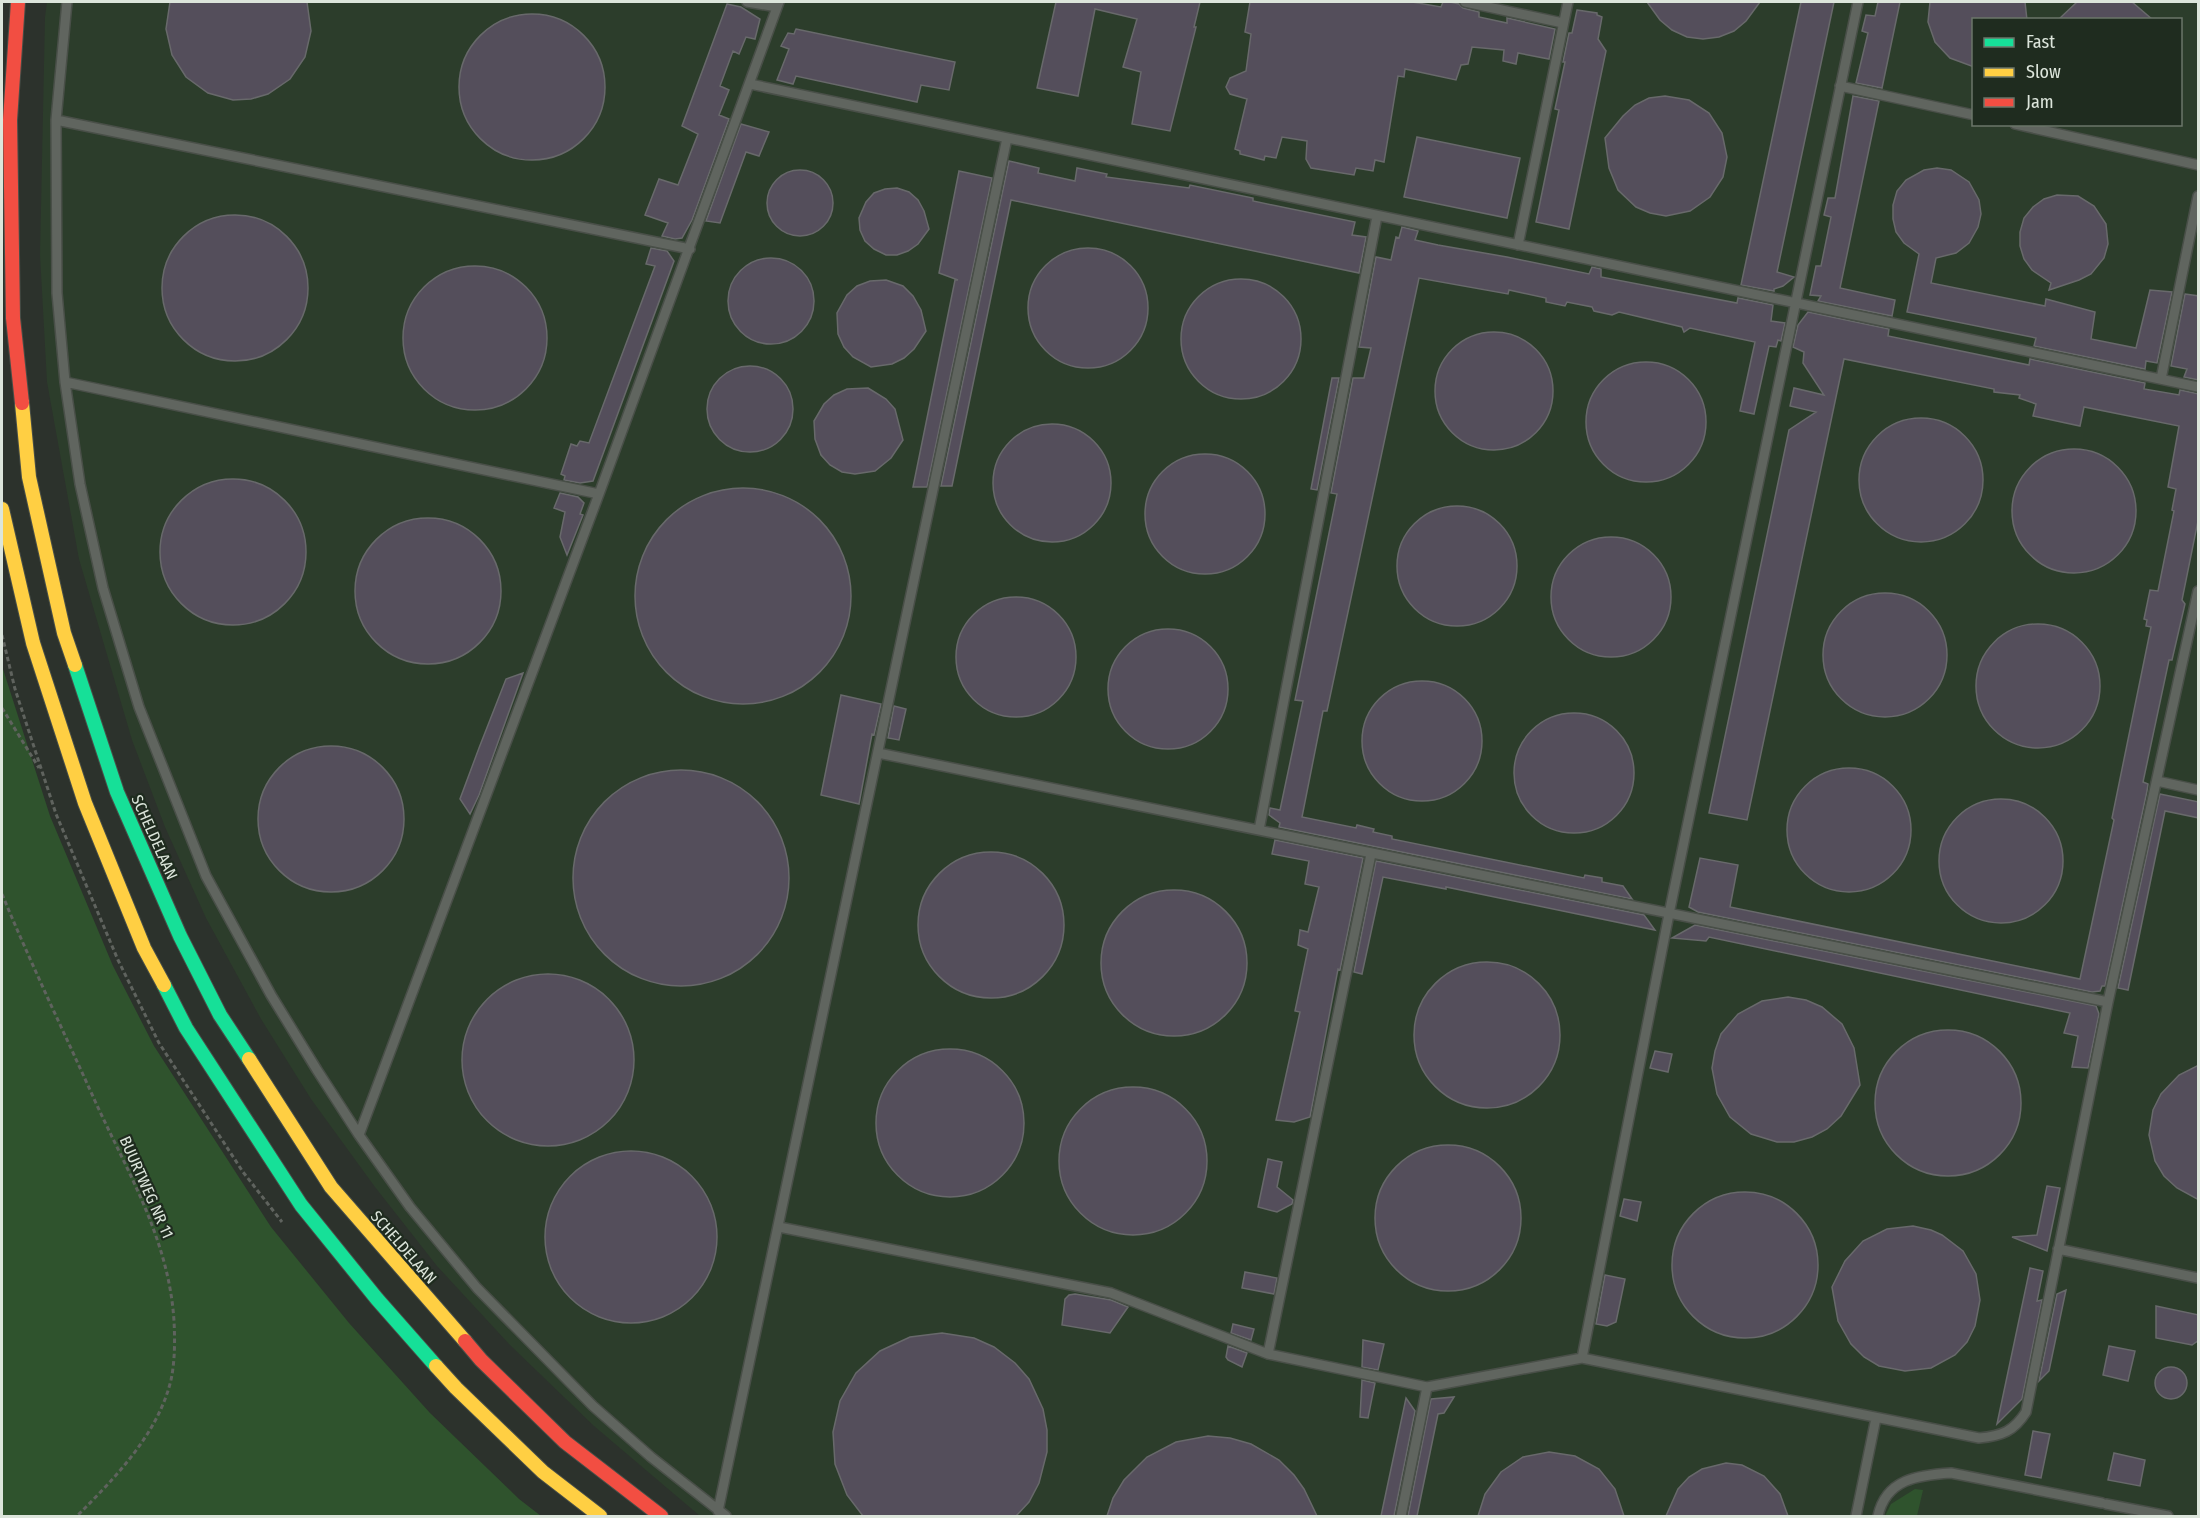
<svg xmlns="http://www.w3.org/2000/svg" width="2200" height="1518" viewBox="0 0 2200 1518" font-family="'Fira Sans Condensed',sans-serif">
<rect width="100%" height="100%" fill="#2c322c"/>
<path fill="#2c3d2b" fill-rule="evenodd" d="M47 2H2198V1516H700L594 1426 510 1345 437 1266 375 1187 311 1099 261 1019 206 918 165 827 132 740 79 559 47 382 40 255 45 17ZM1974 20H2180V124H1974Z"/>
<path fill="#2f532d" d="M2 666 50 816 113 966 154 1046 271 1227 349 1323 430 1413 519 1499 541 1516H2Z
M1915 1489 1923 1490 1917 1516H1885L1891 1504Z"/>
<path fill="#544e5b" stroke="#68696b" stroke-width="1.5" d="M170 2H307L311 31 305 57 290 79 268 94 251 99 233 100 208 93 186 77 172 55 166 29Z
M1056 2H1200L1194 27H1196L1170 131 1132 124 1141 72 1123 67 1137 19 1095 9 1078 96 1037 88Z
M1250 2H1412L1441 7 1443 2H1450L1459 4 1463 8 1479 12V17L1507 23V18L1555 29 1549 59 1518 53 1516 64 1503 61 1504 50 1472 47 1468 64 1461 65 1456 80 1405 69 1404 77 1398 76 1384 162 1375 160 1373 171 1356 168 1354 175 1311 168 1306 159 1307 141 1282 137 1276 158 1265 156 1264 160 1240 154V151L1235 149 1247 99 1230 94 1226 87 1230 78 1246 71 1251 34 1245 32Z
M1647 2H1760L1746 21 1734 31 1719 37 1703 39 1687 37 1672 30 1660 20Z
M1801 2H1834L1777 272 1794 277 1783 286 1774 289V291L1741 285Z
M1878 2H1900L1882 88 1856 83 1868 33 1862 31 1866 15 1875 16Z
M1930 2H2025L2027 20H1974V67L1950 58 1935 42 1928 22Z
M2077 2H2132L2153 20H2058Z
M727 4 741 7 760 19 755 39 746 37 739 54 733 51 720 86 729 90 719 115 729 119 692 220 682 238 675 239 662 236 668 223 645 215 659 179 678 185 698 134 682 126Z
M1577 10 1597 13V15L1602 17 1598 39 1606 51 1569 229 1536 222 1559 110 1555 109 1565 62H1563L1569 33H1572Z
M459 87a73 73 0 1 1 146 0a73 73 0 1 1-146 0Z
M796 29 955 62 949 90 921 85 917 102 796 76 793 84 777 80 789 49 781 46 788 33 794 34Z
M1665 96 1689 100 1709 113 1722 133 1727 157 1723 177 1710 197 1690 211 1666 216 1650 213 1636 207 1618 190 1609 168 1605 138 1623 116 1635 105 1649 98Z
M1853 96 1879 101 1840 288 1895 300 1892 316 1818 301 1821 296 1810 295 1816 266H1821L1831 217 1824 215 1828 198H1835Z
M741 124 769 132 759 156 746 152 720 223 706 221Z
M1417 137 1520 158 1507 218 1404 197Z
M1009 161 1039 168 1038 173 1075 181 1077 168 1107 174 1106 177 1189 188 1190 185 1253 198V201L1355 222 1352 235 1366 237 1359 273 1011 200 952 486H941Z
M1937 168 1951 170 1969 182 1979 200 1981 214 1978 227 1969 243 1956 253 1936 258 1931 283 2045 306 2046 299 2095 312 2091 339 2136 348 2150 290 2172 292 2157 363 2146 361 2145 369 2034 346 2036 338 1907 312 1919 254 1904 243 1896 232 1893 219V205L1897 191 1906 180 1924 170Z
M767 203a33 33 0 1 1 66 0a33 33 0 1 1-66 0Z
M959 171 992 178 927 487H913L955 280H958L939 273Z
M897 188 909 192 918 200 924 211 929 229 918 244 908 251 897 255H886L874 249 865 241 860 230 859 218 866 202 874 193 885 189Z
M2057 195 2078 196 2094 206 2106 224 2108 244 2104 258 2091 274 2079 280 2049 290 2051 283 2032 270 2024 259 2020 246V232L2024 218 2033 207 2044 199Z
M162 288a73 73 0 1 1 146 0a73 73 0 1 1-146 0Z
M1402 227 1418 231 1415 240 1438 245 1507 257 1589 274 1592 267 1601 269V277L1737 303 1738 298 1773 305 1771 321 1785 323 1781 341 1778 340 1776 347 1769 346 1754 414 1740 411 1755 342 1690 328 1684 332 1682 327 1619 312 1612 315 1594 311 1592 307 1567 302 1565 306 1546 302V298L1509 290 1508 294 1419 278 1327 711H1323L1302 817 1356 828 1357 825 1374 829 1373 832 1392 836V839L1584 878 1585 875 1602 878V882L1623 886 1632 899 1279 827 1280 823 1269 815 1270 808 1280 810 1303 701 1295 700 1337 494 1331 493 1353 378H1364L1371 348 1359 347 1376 257 1391 260 1396 237 1399 238Z
M651 248 667 251 674 261 593 481 580 483 564 480 565 476 561 474 571 444 577 446 580 441 589 443 655 266 646 264Z
M1028 308a60 60 0 1 1 120 0a60 60 0 1 1-120 0Z
M728 301a43 43 0 1 1 86 0a43 43 0 1 1-86 0Z
M403 338a72 72 0 1 1 144 0a72 72 0 1 1-144 0Z
M1181 339a60 60 0 1 1 120 0a60 60 0 1 1-120 0Z
M886 280 903 286 913 296 921 310 926 331 914 349 904 358 892 364 871 367 853 357 844 347 838 334 837 313 847 295 857 286 870 281Z
M2185 294 2199 296V380L2184 377 2187 369 2171 366Z
M1808 312 1889 329 1888 336 2029 365 2030 359 2145 383 2144 389 2179 395 2180 390 2199 394V516L2182 600 2185 604 2172 660H2169L2143 782 2148 784 2147 791 2105 986H2102L2100 991 2092 992 1698 912 1689 907 1700 858 1738 865 1730 907 2080 979 2114 820 2112 818 2151 627 2146 626 2147 620 2144 619 2150 590 2158 591 2174 511 2172 510 2176 489 2168 487 2179 426 2084 407 2080 426 2033 416 2036 404 2019 398 2020 395 1994 392V389L1844 359 1747 820 1709 813 1789 430 1816 412 1790 406 1794 388 1824 395 1803 363 1804 352 1793 347 1798 325Z
M1435 391a59 59 0 1 1 118 0a59 59 0 1 1-118 0Z
M1586 422a60 60 0 1 1 120 0a60 60 0 1 1-120 0Z
M707 409a43 43 0 1 1 86 0a43 43 0 1 1-86 0Z
M1332 378H1339L1317 490 1311 489Z
M868 388 886 399 895 409 903 440 891 458 875 471 855 474 842 472 830 465 821 455 815 439 814 421 824 404 834 395 847 389Z
M1859 480a62 62 0 1 1 124 0a62 62 0 1 1-124 0Z
M993 483a59 59 0 1 1 118 0a59 59 0 1 1-118 0Z
M2012 511a62 62 0 1 1 124 0a62 62 0 1 1-124 0Z
M1145 514a60 60 0 1 1 120 0a60 60 0 1 1-120 0Z
M160 552a73 73 0 1 1 146 0a73 73 0 1 1-146 0Z
M635 596a108 108 0 1 1 216 0a108 108 0 1 1-216 0Z
M560 493 578 497 584 503 580 514 583 515 567 555 560 537 565 512 554 508Z
M1397 566a60 60 0 1 1 120 0a60 60 0 1 1-120 0Z
M355 591a73 73 0 1 1 146 0a73 73 0 1 1-146 0Z
M1551 597a60 60 0 1 1 120 0a60 60 0 1 1-120 0Z
M1823 655a62 62 0 1 1 124 0a62 62 0 1 1-124 0Z
M956 657a60 60 0 1 1 120 0a60 60 0 1 1-120 0Z
M1976 686a62 62 0 1 1 124 0a62 62 0 1 1-124 0Z
M1108 689a60 60 0 1 1 120 0a60 60 0 1 1-120 0Z
M523 673 479 795 470 814 460 799 479 748 506 679Z
M1362 741a60 60 0 1 1 120 0a60 60 0 1 1-120 0Z
M841 695 881 704 874 735 872 734 859 804 821 795Z
M894 706 906 709 899 740 888 738Z
M1514 773a60 60 0 1 1 120 0a60 60 0 1 1-120 0Z
M258 819a73 73 0 1 1 146 0a73 73 0 1 1-146 0Z
M1787 830a62 62 0 1 1 124 0a62 62 0 1 1-124 0Z
M573 878a108 108 0 1 1 216 0a108 108 0 1 1-216 0Z
M2160 794 2199 802V818L2165 811 2128 990 2118 988Z
M1939 861a62 62 0 1 1 124 0a62 62 0 1 1-124 0Z
M1275 840 1363 858 1340 970 1338 969 1310 1117 1294 1122 1276 1120 1300 1012 1295 1011 1308 949 1298 945 1300 930 1308 932 1319 887 1305 884 1309 861 1272 854Z
M918 925a73 73 0 1 1 146 0a73 73 0 1 1-146 0Z
M1376 861 1644 915 1655 930 1446 887V889L1383 877 1362 974 1354 972Z
M1101 963a73 73 0 1 1 146 0a73 73 0 1 1-146 0Z
M1695 925 2096 1006 2099 1014 2088 1068 2072 1067 2078 1036 2064 1033 2070 1013 1709 937 1706 941 1672 938Z
M1414 1035a73 73 0 1 1 146 0a73 73 0 1 1-146 0Z
M462 1060a86 86 0 1 1 172 0a86 86 0 1 1-172 0Z
M1788 997 1806 1000 1822 1007 1842 1024 1854 1048 1860 1085 1841 1116 1827 1129 1812 1137 1794 1142H1777L1751 1134 1730 1117 1717 1094 1712 1068 1715 1051 1721 1034 1738 1014 1762 1001Z
M1875 1103a73 73 0 1 1 146 0a73 73 0 1 1-146 0Z
M876 1123a74 74 0 1 1 148 0a74 74 0 1 1-148 0Z
M1655 1051 1672 1054 1668 1072 1650 1068Z
M2199 1065V1200L2177 1188 2164 1176 2155 1161 2149 1135 2153 1110 2161 1094 2179 1075Z
M1059 1161a74 74 0 1 1 148 0a74 74 0 1 1-148 0Z
M1375 1218a73 73 0 1 1 146 0a73 73 0 1 1-146 0Z
M545 1237a86 86 0 1 1 172 0a86 86 0 1 1-172 0Z
M1268 1159 1282 1162 1277 1187 1293 1200 1292 1204 1277 1212 1258 1207Z
M2047 1186 2060 1188 2047 1251 2012 1237 2037 1235Z
M1672 1265a73 73 0 1 1 146 0a73 73 0 1 1-146 0Z
M1624 1199 1641 1202 1637 1221 1620 1216Z
M1913 1226 1931 1230 1942 1235 1963 1251 1976 1274 1980 1300 1975 1326 1967 1342 1955 1355 1931 1368 1905 1371 1879 1366 1864 1357 1851 1344 1838 1321 1832 1287 1845 1261 1863 1241 1887 1229Z
M2030 1268 2043 1271 2037 1301 2042 1300 2022 1399 1997 1424Z
M1245 1272 1277 1278 1274 1294 1242 1288Z
M1605 1275 1625 1279 1616 1322 1607 1326 1596 1324Z
M2066 1290 2049 1371 2039 1381 2057 1294Z
M1075 1294 1111 1300 1128 1307 1110 1333 1062 1325 1065 1299 1069 1295Z
M2156 1306 2199 1315V1340L2192 1345 2156 1338Z
M1233 1324 1254 1329 1251 1340 1231 1333Z
M942 1333 974 1338 994 1347 1015 1363 1029 1379 1043 1409 1047 1430V1452L1039 1483 1029 1502 1016 1516H863L847 1495 835 1464 833 1432 840 1401 856 1373 880 1351 910 1337Z
M1363 1340 1384 1344 1378 1370 1362 1367Z
M1228 1346 1247 1353 1242 1367 1228 1360 1226 1357Z
M2109 1346 2135 1351 2128 1381 2103 1375Z
M2155 1383a16 16 0 1 1 32 0a16 16 0 1 1-32 0Z
M1362 1380 1375 1383 1368 1418 1360 1417Z
M1454 1397 1444 1413 1438 1414 1417 1516H1408L1431 1399Z
M1406 1398 1415 1411 1394 1516H1381Z
M2033 1431 2050 1434 2041 1478 2025 1475Z
M1208 1436 1230 1438 1251 1444 1279 1460 1294 1475 1304 1489 1317 1516H1107L1113 1498 1124 1480 1147 1457 1176 1442Z
M1549 1452 1575 1456 1599 1469 1615 1489 1624 1516H1478L1485 1494 1501 1472 1523 1457Z
M2114 1453 2145 1460 2140 1486 2108 1480Z
M1726 1463 1742 1465 1764 1476 1780 1494 1788 1516H1666L1678 1489 1689 1477 1702 1469Z"/>
<g fill="none" stroke-linecap="round" stroke-linejoin="round">
<defs>
<path id="lane" d="M67 2 56 120 57 293 65 382 80 484 103 588 139 707 206 876 271 995 317 1070 359 1135 410 1207 477 1288 593 1406 651 1457 726 1516
M747 2 777 7
M1465 2 1563 23
M750 84 2198 387
M1840 86 1974 115
M56 120 690 249
M2015 124 2198 165
M1518 245 1568 2
M2161 379 2198 196
M65 382 599 494
M878 753 2108 1002
M2157 781 2198 790
M1259 830 1377 216
M359 1135 599 494 779 2
M779 1227 1111 1293 1268 1354 1427 1387 1582 1358 1979 1438C2002 1436 2014 1431 2026 1412L2108 1002 2198 591
M2058 1249 2198 1278
M1268 1354 1371 854
M1582 1358 1669 914 1858 2
M2106 1504 2168 1516
M718 1511 1007 138
M1401 1516 1427 1387
M1856 1516 1876 1418
M1878 1516C1886 1479 1918 1475 1951 1473L2102 1503"/>
<path id="fast" d="M75 665 117 792 180 936 220 1015 249 1059
M164 985 186 1028 301 1205 377 1299 436 1366"/>
<path id="slow" d="M22 403 29 477 64 633 75 665
M2 509 33 643 85 803 144 948 164 985
M249 1059 331 1187 465 1341
M436 1366 456 1388 543 1472 600 1516"/>
<path id="jam" d="M18 2 10 120 13 318 22 403
M465 1341 481 1360 565 1442 661 1516"/>
</defs>
<use href="#lane" stroke="#494f48" stroke-width="12"/>
<use href="#fast" stroke="#494f48" stroke-width="16"/>
<use href="#slow" stroke="#494f48" stroke-width="16"/>
<use href="#jam" stroke="#494f48" stroke-width="16"/>
<path stroke="#5f635e" stroke-width="3" stroke-dasharray="4.5 3" stroke-linecap="butt" d="M2 635 15 689 56 814 118 960 159 1043 243 1172 282 1222
M2 708 39 768
M2 894C31 964 64 1032 95 1101 128 1173 169 1240 174 1321 175 1340 175 1361 171 1380 158 1434 115 1478 77 1516"/>
<use href="#lane" stroke="#60655f" stroke-width="9"/>
<use href="#fast" stroke="#16e098" stroke-width="14"/>
<use href="#slow" stroke="#ffcf43" stroke-width="14"/>
<use href="#jam" stroke="#f24e42" stroke-width="14"/>
</g>
<g text-anchor="middle" stroke-width="4.5" stroke-linejoin="round" paint-order="stroke">
<g font-size="16" fill="#dce5db" stroke="#1f2c1f">
<text transform="translate(155 837) rotate(66)" y="6">SCHELDELAAN</text>
<text transform="translate(147 1187) rotate(66)" y="6">BUURTWEG NR 11</text>
<text transform="translate(404 1247) rotate(49)" y="6">SCHELDELAAN</text>
</g>
</g>
<rect width="2200" height="1518" fill="none" stroke="#dce5db" stroke-width="6"/>
<rect x="1972" y="18" width="210" height="108" fill="#1f2c1f" stroke="#6b766a" stroke-width="1.5"/>
<rect x="1984" y="38" width="30" height="9" fill="#16e098" stroke="#6b766a" stroke-width="1.5"/>
<text x="2026" y="48" font-size="18" fill="#dce5db">Fast</text>
<rect x="1984" y="68" width="30" height="9" fill="#ffcf43" stroke="#6b766a" stroke-width="1.5"/>
<text x="2026" y="78" font-size="18" fill="#dce5db">Slow</text>
<rect x="1984" y="98" width="30" height="9" fill="#f24e42" stroke="#6b766a" stroke-width="1.5"/>
<text x="2026" y="108" font-size="18" fill="#dce5db">Jam</text>
</svg>
